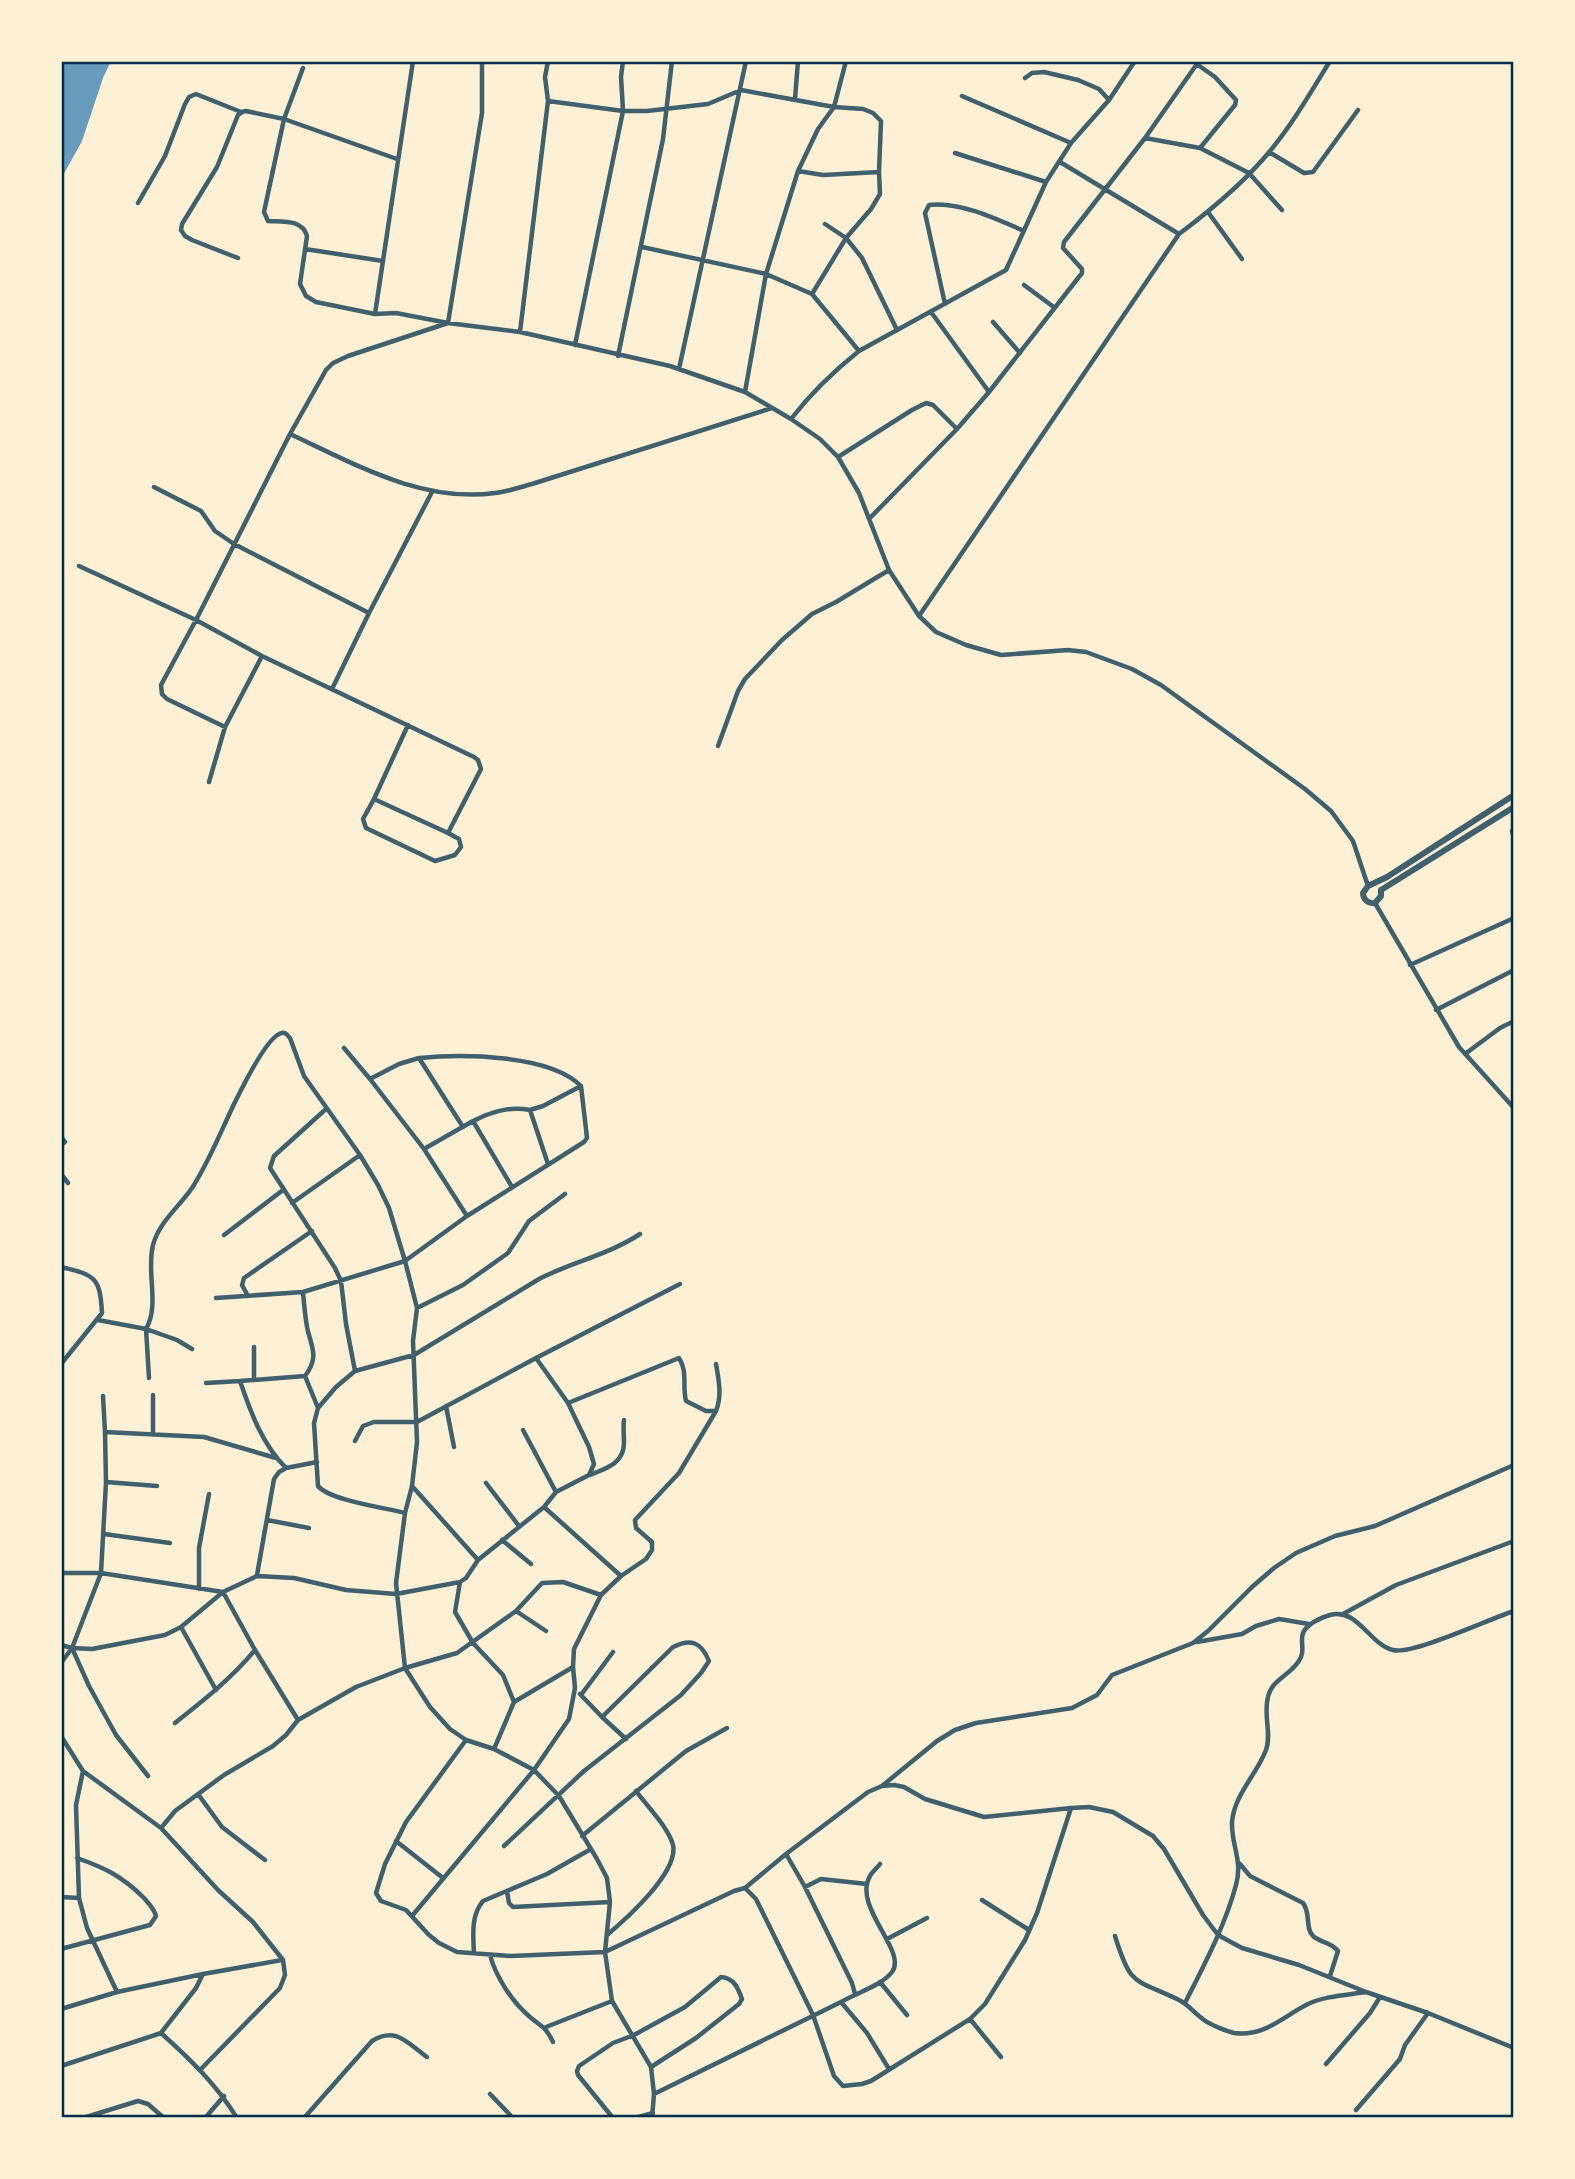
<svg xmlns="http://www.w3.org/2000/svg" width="1575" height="2179" viewBox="0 0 1575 2179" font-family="Lato,sans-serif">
<rect width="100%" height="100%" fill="#fdf0d5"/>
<path fill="#669bbc" d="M61 61H111L103 78 82 141 61 179Z"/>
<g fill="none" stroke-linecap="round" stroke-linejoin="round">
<path stroke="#3f606c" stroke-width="4.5" d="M1198 65 1215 77 1236 100 1235 105 1200 148
M303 68 284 119 264 212 268 221C283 222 302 219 307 236L300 284 306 296 316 302 375 314 396 313 448 323 482 113V61
M1025 78 1032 73 1044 72 1078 80 1099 89 1109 100
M962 96 1071 143
M795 99 798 61
M548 101 623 111H647L708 104 741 90 834 107 863 109 873 113 881 121 879 172
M1145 138 1200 148 1249 173 1282 210
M1269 152 1304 173 1313 172 1358 110
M955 153 1046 182
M1060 162 1179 234
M798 171 823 175 879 172 880 194 871 209 846 238 812 294
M138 203 165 156 185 104 189 97 196 94 241 112 246 111 284 119 397 159
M1208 212 1242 259
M825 224 846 238 862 258 897 330
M642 247 766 274 812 294 859 351
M305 249 383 261
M238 258 192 240 185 236 181 230 182 224 217 167 238 115 241 113
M1024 285 1055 308
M945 304 925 213 929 205C959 201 997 219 1024 231
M931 312 989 392
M375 314 413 61
M993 322 1020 353
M520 332 548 101 545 77 548 61
M575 345 623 111 621 77 623 61
M618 356 663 139 672 61
M679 369 746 61
M745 392 766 274 798 171 818 129 834 107 846 61
M791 419C811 393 834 371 859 351L1006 270 1046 182 1071 143 1109 100 1135 61
M290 434C355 464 421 503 495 493 507 492 520 487 532 484L772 408
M838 457 912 410 926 403 933 405 957 429
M154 487 201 511 215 531 234 544 369 613
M869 519 957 429 989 392 1082 273V269L1063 248 1064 242 1145 138 1199 61
M79 566 196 620 262 656 474 757 478 760 481 769 448 833 374 799 408 725
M919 616 1179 234C1211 210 1244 183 1270 151 1293 123 1311 92 1330 61
M332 689 369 613 432 492
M225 727 167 699 162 694 161 685 196 620 290 434 326 370 333 363 348 356 448 323 520 332 670 366 745 392 791 419 820 439 838 457 859 493 889 570 919 616 936 632 966 645 1001 655 1068 650 1086 652 1132 669 1161 685 1305 789 1331 811 1353 841 1368 886
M718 746 738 691 745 679 782 640 812 614 836 602 889 570
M209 782 225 727 262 656
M374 799 363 819 366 828 435 861 455 855 461 847 459 839 448 833
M1512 831 1514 838
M1375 903 1459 1047 1514 1108
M1410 965 1514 918
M1436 1010 1514 970
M344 1048 370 1079
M1465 1054 1500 1028 1514 1021
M326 1109 274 1156 270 1168 335 1268 341 1281 346 1324 355 1371
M530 1110 543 1106 581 1086
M61 1137 65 1142 61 1145
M424 1149 370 1079 399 1064 419 1058 463 1127
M61 1174 68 1183
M512 1187 473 1121C491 1112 509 1106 530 1110L548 1164
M292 1203 360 1155
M467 1216 424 1149 473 1121
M224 1235 283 1190
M61 1267C95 1275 100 1277 102 1313L61 1364
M303 1292C304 1304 305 1315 307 1327 311 1347 320 1356 305 1376
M248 1296 242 1285 244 1278 312 1231
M216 1298 303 1292 405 1261 467 1216 584 1142 587 1138 581 1086C549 1054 462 1054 419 1058
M417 1308 463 1285 508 1253 529 1221 565 1194
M98 1320 146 1329C160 1305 146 1272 153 1245 159 1222 179 1207 192 1188 209 1162 221 1131 235 1102 241 1090 268 1034 282 1033 286 1032 287 1035 290 1038L304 1076 360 1155 378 1185 389 1208 405 1261 417 1308 413 1341 417 1442 412 1486 405 1513 396 1583 405 1668 430 1707 450 1729 466 1740 494 1749 534 1770 559 1796 597 1859 607 1878 610 1902 605 1952 612 2001 651 2067 654 2094 652 2118
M254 1347V1379
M305 1376 240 1381C251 1413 262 1444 286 1468L317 1462
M305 1376 318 1408
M149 1378 146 1329 177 1340 192 1349
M206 1383 240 1381
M153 1395V1434
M103 1396 105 1432
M568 1403 679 1358C688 1372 682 1385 686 1401L706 1411H716C722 1396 719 1381 716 1364
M446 1406 454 1447
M523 1430 556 1492
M355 1441 363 1426 374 1422H417L536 1358 680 1284
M590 1475C607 1468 624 1463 624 1443 624 1435 623 1428 624 1420
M106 1482 157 1486
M486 1483 519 1526
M412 1486 478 1560
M544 1507 621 1576
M405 1513C386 1508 329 1500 318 1486L314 1423 318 1408 336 1387 355 1371 414 1355 539 1279C572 1262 608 1255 640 1234
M267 1520 309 1528
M104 1534 170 1543
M502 1540 531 1564
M61 1573H101L223 1592 255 1650 298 1720
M257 1575 274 1479 279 1472 286 1468
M460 1582 455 1612 473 1643 503 1675 514 1702
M199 1589V1548L209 1494
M516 1611 546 1631
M1343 1614 1396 1585 1514 1541
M181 1627 216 1690
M1197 1642 1242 1634 1256 1626 1279 1619 1309 1624
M61 1645 72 1648 92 1649 165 1635 181 1627 223 1592 257 1576 294 1578 346 1590 396 1594 460 1582 466 1578 478 1560 544 1507 556 1492 589 1475 594 1464 589 1447 568 1403 536 1358
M72 1648 89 1686 116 1735 148 1776
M61 1663 72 1648 101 1573 106 1482 105 1432 204 1437 276 1458
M580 1694 602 1717
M581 1695 613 1652
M175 1723C204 1700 232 1678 255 1650
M61 1736 83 1771 76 1805 79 1898 87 1928 117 1992
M466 1740 406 1822 385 1864 376 1893 381 1901 406 1910 429 1935 439 1943 457 1952 511 1956 605 1952 734 1891 745 1888 786 1854 805 1887 852 1983 855 1994
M494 1749 514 1702 573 1667
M83 1771 161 1828 218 1890 253 1922 283 1960 285 1975 280 1988 201 2069
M882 1786 937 1741 955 1730 976 1723 1072 1708 1097 1695 1112 1675 1193 1643 1208 1631 1252 1587 1274 1568 1296 1553 1335 1536 1375 1526 1514 1465
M198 1794 222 1827 265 1860
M161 1828 175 1811 224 1775 273 1746 286 1735 298 1720 356 1687 405 1668 457 1653 516 1611 542 1583 563 1582 601 1595
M582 1836 686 1751 727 1728
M396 1841 443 1878
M504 1846 584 1771 681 1695 701 1673 709 1661C701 1642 691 1638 673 1647L602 1717 626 1739
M786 1854 868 1792 882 1786 894 1785 904 1787 925 1799 984 1817 1071 1808
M880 1864C877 1868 872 1872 870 1876 852 1907 908 1951 892 1972 881 1986 856 1993 841 2002L867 2033 889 2069
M1240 1864 1250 1876 1303 1903C1311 1913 1305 1929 1313 1936 1321 1943 1331 1942 1338 1951L1330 1976
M805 1887 821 1879 867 1884
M745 1888 756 1899 813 2015 834 2076 843 2086 862 2084 871 2081 970 2019 985 2004 1025 1940 1037 1913 1071 1808 1089 1807 1113 1812 1153 1836 1164 1849 1203 1915 1218 1935 1242 1948 1299 1965 1366 1992 1428 2013 1514 2048
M507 1891 509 1903 513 1907 610 1902
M61 1897 79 1898
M982 1900 1029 1930
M412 1916 534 1770 569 1719 575 1688 573 1667 574 1649 601 1595 621 1576 646 1559 652 1550V1542L636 1528 635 1520 679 1473 716 1411
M607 1935C626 1919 679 1872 673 1845 668 1827 647 1806 636 1791
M1115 1936C1131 1988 1134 1978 1179 2000 1189 2005 1195 2014 1204 2020 1211 2025 1226 2031 1234 2033 1265 2037 1282 2017 1308 2004 1325 1996 1347 1995 1366 1992
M887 1939 927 1918
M61 1949 150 1925 156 1916C154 1908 149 1904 144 1898 122 1876 105 1868 77 1858
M474 1953C473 1935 471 1915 483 1901L547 1874 591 1849
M490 1955C496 1977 512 2002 530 2017 543 2028 545 2026 553 2042
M880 1982 907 2015
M1185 2003C1204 1965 1225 1926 1236 1885 1243 1860 1231 1845 1232 1822 1234 1795 1257 1774 1266 1750 1272 1734 1263 1715 1268 1697 1272 1678 1294 1674 1301 1657 1305 1649 1299 1639 1304 1631 1309 1623 1322 1617 1330 1615 1357 1607 1370 1645 1393 1650 1413 1655 1489 1619 1514 1611
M61 2009 117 1992 203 1974 282 1960
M970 2019 1001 2057
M546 2027 612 2001
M161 2033C190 2059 216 2084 237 2118
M1326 2064 1370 2013 1380 1997
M61 2066 161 2033 196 1988 203 1974
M490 2094 513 2118
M654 2094 841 2002
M1356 2110 1400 2059 1405 2045 1428 2013
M83 2118 138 2101 148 2104 164 2118
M205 2118 224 2096
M304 2118 372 2041C396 2026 407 2043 427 2057
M613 2118 578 2075 577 2071 579 2066 613 2043 634 2035 685 2007 721 1977C734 1978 738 1988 742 1999L739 2004 696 2038 651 2067
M635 2118 653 2113"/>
<path stroke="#3f606c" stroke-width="6" d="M1381 890V896L1375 903C1368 904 1363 899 1363 893L1368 886 1387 877 1514 795
M1381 890 1514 807"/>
</g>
<rect width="1575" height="2179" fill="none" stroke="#fdf0d5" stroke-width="126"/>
<rect x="63" y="63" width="1449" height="2053" fill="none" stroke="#003049" stroke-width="2.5"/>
</svg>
